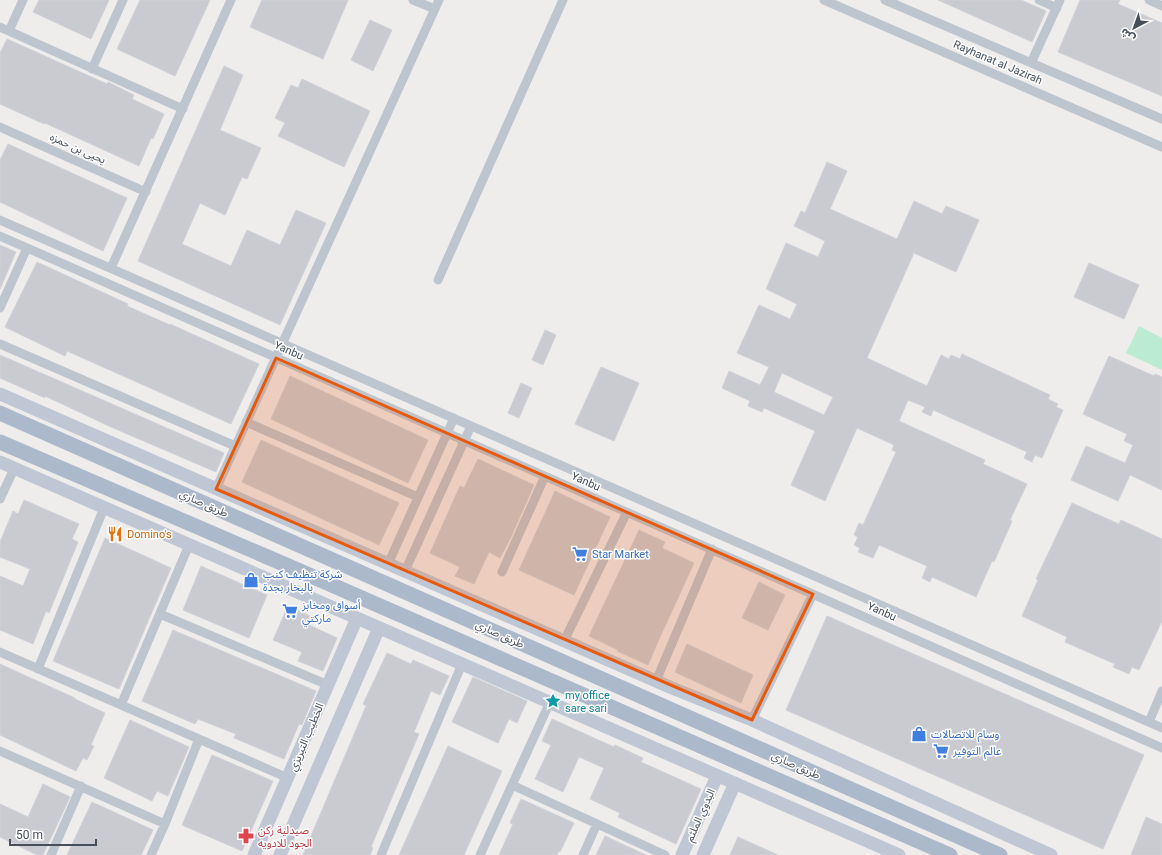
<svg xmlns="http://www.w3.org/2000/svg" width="1162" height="855" viewBox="0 0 1162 855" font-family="Roboto,'Noto Sans Arabic',sans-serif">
<rect width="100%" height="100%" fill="#efecec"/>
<path fill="#bbecd2" d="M1139 326 1162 338V370L1126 353Z"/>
<path fill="#c9cbd1" stroke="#d0d2d8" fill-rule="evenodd" d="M39 0H109L91 39 33 12Z
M140 0H210L175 76 117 49Z
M262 0H348L323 59 250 27Z
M938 0H1021L1046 11 1032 42Z
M1080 0H1120L1118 4 1162 23V96L1058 52Z
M370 20 392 30 373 71 351 60Z
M7 39 107 84 108 82 134 95 132 99 164 114 153 139 151 138 139 166 45 123 44 124 0 104V53Z
M224 66 243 75 220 130 261 148 247 179 242 177 225 215 200 203 182 244 231 266 247 230 280 245 296 210 326 223 280 325 138 261Z
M302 79 370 111 344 167 278 136 285 123 275 118 291 85 298 88Z
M8 144 127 198 103 251 0 202V160Z
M827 162 847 171 830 209 897 239 914 201 942 214 946 206 979 220 956 272 914 253 867 358 927 386 941 355 949 359 951 355 960 359 962 354 1050 395 1048 399 1058 404 1056 407 1063 410 1042 458 1035 455 1032 462 1024 458 1027 452 933 410 931 416 922 412 925 407 908 400 899 421 985 460 983 464 1027 484 1010 520 1012 521 994 562 992 561 976 597 932 577 930 582 922 578 927 566 879 545 873 558 858 552 860 548 854 545 858 537 854 535 859 523 863 525 896 452 892 450 894 445 857 428 825 501 791 485 815 431 764 408 762 412 748 406 750 401 722 388 729 371 760 385 769 367 737 353 759 305 790 319 797 304 766 289 786 243 818 257 825 241 794 226 801 211 805 213ZM782 373 833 397 824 415 774 392Z
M0 245 16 252 0 289Z
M37 262 128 304 127 306 170 325V324L259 364 231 424 67 351 65 356 5 327Z
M1089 263 1139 285 1124 319 1074 297Z
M545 330 556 335 543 365 532 360Z
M0 355 224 453 216 472 111 427 45 396V398L0 378Z
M1109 356 1154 376 1155 374 1162 377V490L1130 475 1118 501 1071 480 1086 446 1125 463 1133 445 1124 441 1127 434 1083 414Z
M601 367 639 383 614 441 575 424Z
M290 376 428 440 408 483 271 419Z
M521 383 532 388 519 418 508 413Z
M261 440 399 503 379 545 242 482Z
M478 459 534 485 511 537 500 558 489 552 474 584 455 576 460 567 430 553 460 486 464 488Z
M555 491 610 517 574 595 519 570Z
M24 500 79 524 72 539 78 542 49 613 46 611 33 644 0 630V576L23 586 30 569 0 557V542L13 511 18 514Z
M1072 503 1119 524 1121 520 1162 539V621L1139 670 1132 667 1129 674 1113 667 1115 664 1065 642 1067 637 1022 616 1038 580 1036 579Z
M639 530 665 542 662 548 694 563 660 637 648 665 617 651 618 650 589 636Z
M105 538 171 568 119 689 53 661Z
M201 566 267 595 249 638 183 610Z
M759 582 785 595 768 630 742 618Z
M288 606 312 617 309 625 337 638 323 671 298 661 302 652 273 640Z
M827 616 1144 755 1103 849 786 710Z
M173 630 316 691 302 725 299 724 284 759 234 738 236 734 198 719 195 724 142 701Z
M687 644 753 675 741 703 675 672Z
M387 653 411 664 413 660 449 676 440 695 431 691 414 732 419 734 371 847 373 848 370 855H303L366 706 363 704Z
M0 664 75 698V699L105 713 91 745 94 746 87 760 83 758 76 771 0 735Z
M473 677 527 701 517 723 509 719 498 743 452 722Z
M552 719 614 747 615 745 643 758 641 762 701 789 676 844 618 817 620 813 590 799 604 768 579 757 563 792 535 779 551 745 542 741Z
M130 720 189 747 168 796 157 791 152 801 104 778Z
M448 746 502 771 464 855H399Z
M212 755 273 781 242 851 182 825Z
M43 784 70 797 43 855H37L0 837V804L28 817Z
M521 799 574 823 560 852 559 851 557 855H499L513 824 510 823Z
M92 802 153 830 141 855H67Z
M1146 817 1162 824V855H1131Z
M605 836 646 855H596Z
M738 837 778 855H730Z"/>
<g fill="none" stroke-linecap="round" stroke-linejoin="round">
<path stroke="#bdc5ce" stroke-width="9" d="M413 0 435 9
M824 0 1162 147
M885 0 1162 119
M1039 0 1057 8
M1149 0 1162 6
M0 27 183 109
M9 31 23 0
M1031 63 1060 0
M92 69 123 0
M0 127 146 192
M0 220 1162 728
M0 236 1162 748
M111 268 231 0
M438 280 563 0
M0 308 27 248
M0 344 235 446
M246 422 418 497
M216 489 439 0
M0 499 14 469
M388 564 454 418
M405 571 471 426
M502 572 545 476
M160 614 328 685
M564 641 627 512
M0 652 288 778
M38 669 104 508
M656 681 712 549
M121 705 189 545
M752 720 813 594
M1149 722 1162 691
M0 751 165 824
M512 785 665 855
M51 855 81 786
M151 855 165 824 199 739
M381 855 462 664
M480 855 550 702
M583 855 597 824"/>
<path stroke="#bfc7d5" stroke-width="13" d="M0 394 672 688 752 720 1051 855
M0 462 899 855
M254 855 357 618
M280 855 379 628
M682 855 717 776
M703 855 735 783"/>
<path stroke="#acb9cb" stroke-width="15" d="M0 413 1000 855
M0 442 293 568 950 855"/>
</g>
<path fill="#e8590c" fill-opacity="0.2" stroke="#e8590c" stroke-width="3" stroke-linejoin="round" d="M276 358 813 594 752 720 216 489Z"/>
<defs>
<symbol id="restaurant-bare" viewBox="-9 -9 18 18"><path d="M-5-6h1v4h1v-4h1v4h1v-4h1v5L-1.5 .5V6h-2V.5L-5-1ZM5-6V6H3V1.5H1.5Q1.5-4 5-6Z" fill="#e8710a" stroke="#fff" stroke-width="2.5" paint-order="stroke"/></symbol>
<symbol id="supermarket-bare" viewBox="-9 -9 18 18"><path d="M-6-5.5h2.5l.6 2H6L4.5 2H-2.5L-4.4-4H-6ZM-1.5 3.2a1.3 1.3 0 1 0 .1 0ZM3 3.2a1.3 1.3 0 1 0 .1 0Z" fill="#3f7fe0" stroke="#fff" stroke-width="2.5" paint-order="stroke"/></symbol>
<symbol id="shop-bare" viewBox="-9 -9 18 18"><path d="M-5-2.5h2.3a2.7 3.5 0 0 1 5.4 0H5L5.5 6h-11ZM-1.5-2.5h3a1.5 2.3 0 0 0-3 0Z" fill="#3f7fe0" stroke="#fff" stroke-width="2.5" paint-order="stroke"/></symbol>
<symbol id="sight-bare" viewBox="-9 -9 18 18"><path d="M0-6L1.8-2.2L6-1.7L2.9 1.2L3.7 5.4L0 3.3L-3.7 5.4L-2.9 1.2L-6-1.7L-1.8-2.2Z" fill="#0f9aa8" stroke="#fff" stroke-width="2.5" paint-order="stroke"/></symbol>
<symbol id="pharmacy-bare" viewBox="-9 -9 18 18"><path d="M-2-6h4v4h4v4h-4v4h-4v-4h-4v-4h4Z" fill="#e0444e" stroke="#fff" stroke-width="2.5" paint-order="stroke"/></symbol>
</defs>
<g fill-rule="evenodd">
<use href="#restaurant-bare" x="104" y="523" width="22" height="22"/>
<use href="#supermarket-bare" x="569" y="543" width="22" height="22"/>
<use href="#shop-bare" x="240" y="569" width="22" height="22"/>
<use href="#supermarket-bare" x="279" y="600" width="22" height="22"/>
<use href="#sight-bare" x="542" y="690" width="22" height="22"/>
<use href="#shop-bare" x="908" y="723" width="22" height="22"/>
<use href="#supermarket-bare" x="930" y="740" width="22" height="22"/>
<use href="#pharmacy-bare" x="235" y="825" width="22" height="22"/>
</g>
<g text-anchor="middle" stroke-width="3" stroke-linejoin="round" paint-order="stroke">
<g font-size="11" fill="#454e59" stroke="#fff">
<text transform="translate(998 62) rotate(23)" y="4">Rayhanat al Jazirah</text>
<text transform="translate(78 148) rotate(24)" y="4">يحيى بن حمزه</text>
<text transform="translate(289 350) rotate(24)" y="4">Yanbu</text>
<text transform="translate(586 481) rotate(24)" y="4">Yanbu</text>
<text transform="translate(204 503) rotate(24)" y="4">طريق صاري</text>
<text transform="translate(882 611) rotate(24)" y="4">Yanbu</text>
<text transform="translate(500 634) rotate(24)" y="4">طريق صاري</text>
<text transform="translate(306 737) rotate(-67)" y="4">الخطيب التبريزي</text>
<text transform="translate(796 765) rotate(24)" y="4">طريق صاري</text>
<text transform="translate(700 815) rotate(-66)" y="4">البدوي الملثم</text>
</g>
<g font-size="11" fill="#c56008" stroke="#fff" text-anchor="start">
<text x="127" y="538">Domino's</text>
</g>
<g font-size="11" fill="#366cbe" stroke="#fff" text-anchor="start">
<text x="592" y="558">Star Market</text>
<text x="263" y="578">شركة تنظيف كنب<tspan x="263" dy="13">بالبخار بجدة</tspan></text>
<text x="302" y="609">أسواق ومخابز<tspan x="302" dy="13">ماركتي</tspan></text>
<text x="931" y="738">وسام للاتصالات</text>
<text x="953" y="755">عالم التوفير</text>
</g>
<g font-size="11" fill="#0d838f" stroke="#fff" text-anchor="start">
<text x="565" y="699">my office<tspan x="565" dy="13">sare sari</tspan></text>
</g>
<g font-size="11" fill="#be3a42" stroke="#fff" text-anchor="start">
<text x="258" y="834">صيدلية ركن<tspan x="258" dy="13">الجود للادويه</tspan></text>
</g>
</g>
<g transform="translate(1134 28) rotate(221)" stroke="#ffffff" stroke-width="3" paint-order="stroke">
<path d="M0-3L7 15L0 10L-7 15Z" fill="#454e59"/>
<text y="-6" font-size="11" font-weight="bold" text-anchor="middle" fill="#454e59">ش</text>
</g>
<path d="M10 839v6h86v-6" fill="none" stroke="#454e59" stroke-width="2"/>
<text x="16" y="839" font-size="12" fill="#454e59" stroke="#ffffff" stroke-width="3" paint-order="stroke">50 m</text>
</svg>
